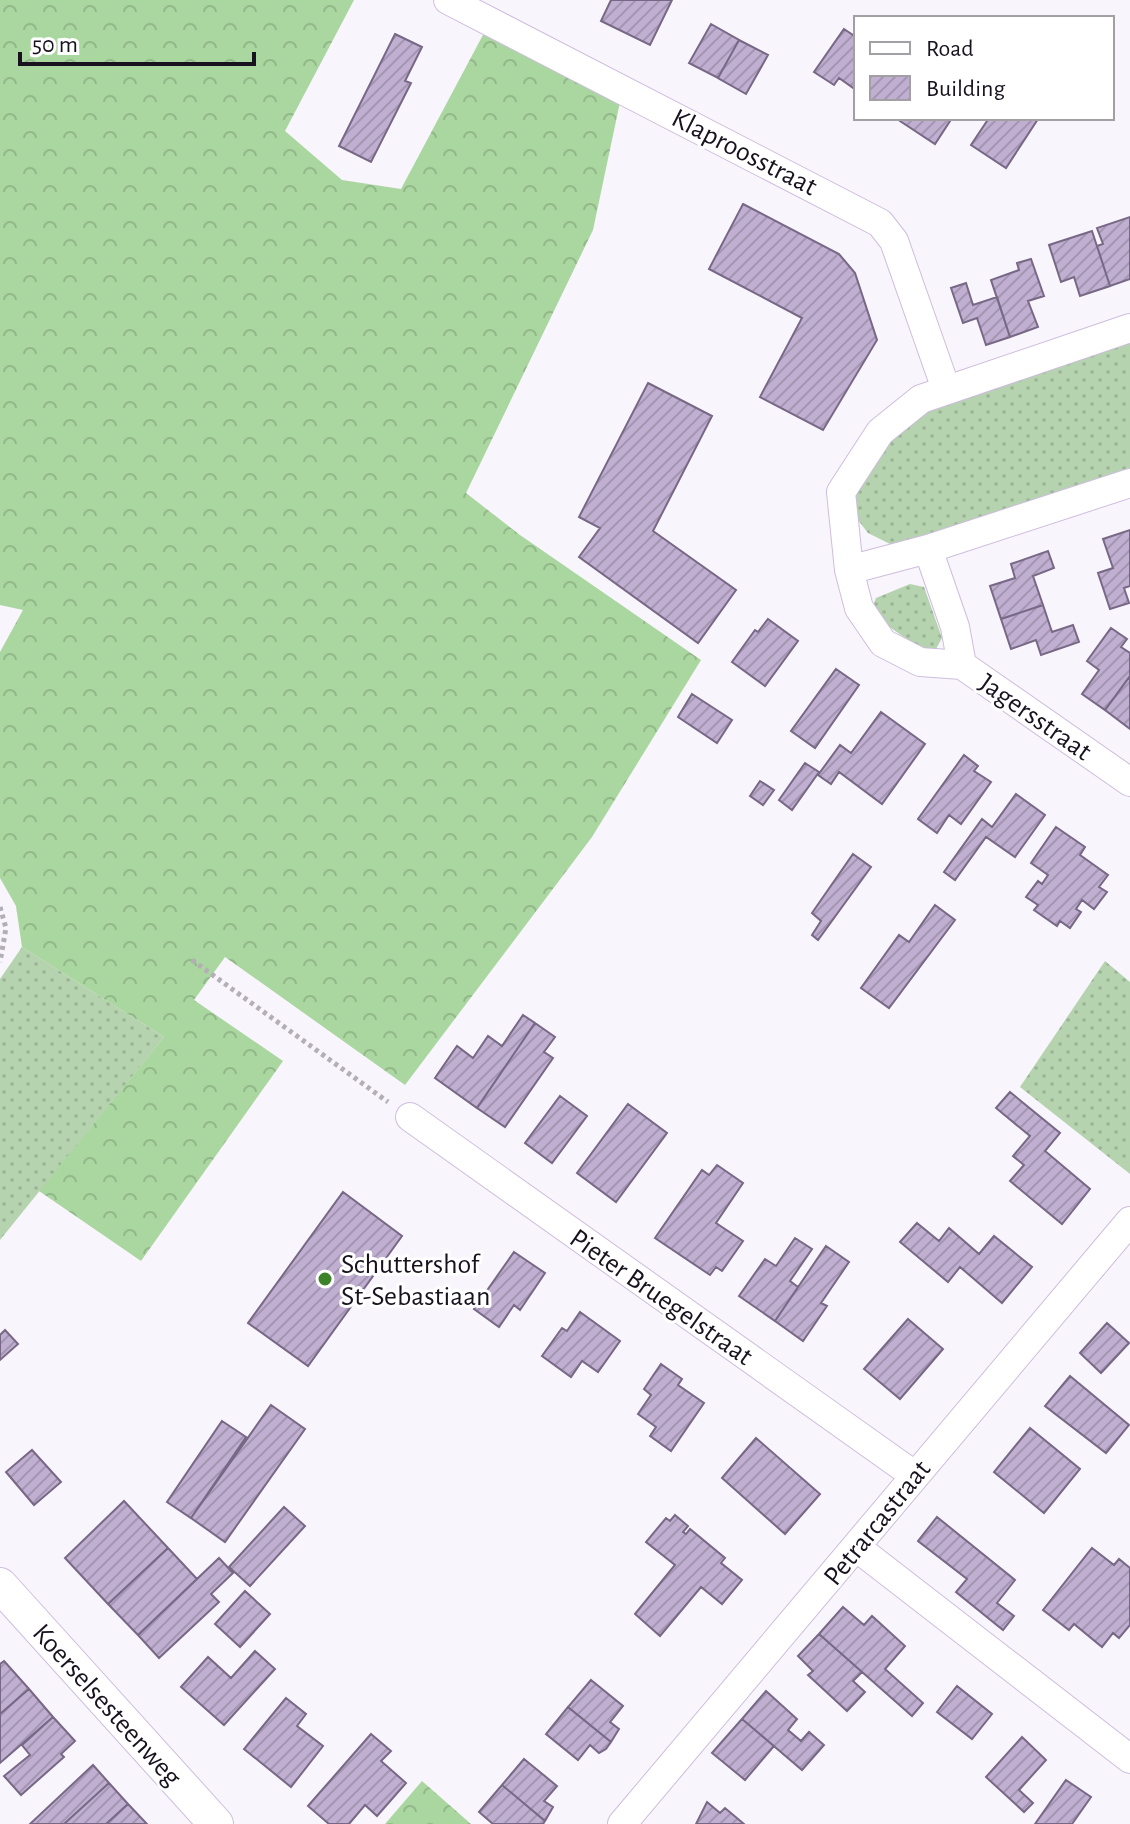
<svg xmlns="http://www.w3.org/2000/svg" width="1130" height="1824" viewBox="0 0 1130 1824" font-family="'Alegreya Sans',sans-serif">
<defs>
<pattern id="grass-dots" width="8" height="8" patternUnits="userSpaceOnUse" patternTransform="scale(2)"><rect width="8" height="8" fill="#b5d3ae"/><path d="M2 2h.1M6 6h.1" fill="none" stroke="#9bb495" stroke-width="1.8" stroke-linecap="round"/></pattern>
<pattern id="forest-crowns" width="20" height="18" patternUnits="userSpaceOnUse" patternTransform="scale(2)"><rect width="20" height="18" fill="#aad6a0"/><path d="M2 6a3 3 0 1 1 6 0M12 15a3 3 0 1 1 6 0" fill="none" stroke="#92b789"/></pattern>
<pattern id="building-hatch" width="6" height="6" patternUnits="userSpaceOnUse" patternTransform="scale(2)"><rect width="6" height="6" fill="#c0afd0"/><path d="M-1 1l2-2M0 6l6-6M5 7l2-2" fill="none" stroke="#a496b2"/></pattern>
</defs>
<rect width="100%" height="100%" fill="#f9f5fc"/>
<path fill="url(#grass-dots)" d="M1130 341V468L904 544 892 545 868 533 858 520 854 504 857 484 910 417Z
M910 584 924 587 942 638 936 649 930 652 915 645 877 618 874 603 876 598Z
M22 947 164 1037 0 1240V979Z
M1105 961 1130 982V1174L1020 1087Z"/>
<path fill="url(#forest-crowns)" d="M0 0H354L285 131 342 180 401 189 484 33 620 102 593 230 466 493 520 535 701 660 592 837 405 1085 225 957 194 1000 283 1061 141 1261 39 1191 164 1037 22 947 16 906 0 878V652L23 610 0 605Z
M422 1781 471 1824H385Z"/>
<path fill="url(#building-hatch)" stroke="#776886" stroke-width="2" d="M611 0H672L650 45 601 21Z
M711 24 739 40 718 78 689 63Z
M844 29 856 37V90L839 78 834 85 814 72Z
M395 34 422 47 405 81 411 83 371 162 339 146Z
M739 40 768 55 746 94 718 78Z
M902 118H952L935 144 900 121Z
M989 118 1038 119 1006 168 971 145Z
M743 204 839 254 855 273 877 340 823 430 760 397 802 318 709 269Z
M1130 217V279L1110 286 1097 246 1103 244 1097 228Z
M1092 231 1110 286 1080 296 1074 277 1061 282 1049 245Z
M1031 259 1044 296 1028 301 1038 327 1010 337 991 280 1019 270 1017 263Z
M966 283 973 305 997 297 1010 337 986 345 977 318 963 323 951 288Z
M648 383 712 416 653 531 736 590 698 643 579 557 600 528 579 517Z
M1130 530V586L1124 588 1129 603 1110 609 1098 573 1113 568 1103 539Z
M1048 551 1054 568 1033 576 1043 605 1001 619 990 586 1015 578 1011 564Z
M1043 605 1052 632 1073 625 1079 642 1041 655 1036 640 1011 649 1001 619Z
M768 619 798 641 765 686 732 662 755 630 758 632Z
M1111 628 1127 639 1121 647 1130 653V676L1105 710 1082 694 1099 670 1087 661Z
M836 669 859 685 815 748 791 731Z
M1130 676V729L1105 710Z
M692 694 732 720 717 743 678 717Z
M881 712 925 744 882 804 839 772 831 784 818 775 840 745 851 753Z
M964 755 978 766 974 771 991 782 961 824 949 815 937 833 918 819Z
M805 763 819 772 792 810 779 800Z
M760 781 774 790 763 805 750 796Z
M1016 794 1045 815 1015 857 986 837 955 880 944 872 982 819 992 827Z
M1056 827 1085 847 1080 855 1108 875 1099 887 1107 892 1094 909 1082 900 1076 909 1081 912 1070 928 1060 921 1057 926 1034 910 1038 905 1026 897 1038 881 1042 884 1048 875 1031 863Z
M853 854 871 867 818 940 812 935 821 921 812 913Z
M935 905 955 920 889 1008 861 988 899 935 909 942Z
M523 1015 535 1023 477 1108 435 1078 457 1046 473 1058 488 1036 502 1046Z
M535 1023 555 1037 544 1052 553 1058 505 1127 477 1108Z
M1010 1092 1060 1133 1045 1151 1090 1189 1062 1224 1010 1181 1024 1165 1013 1156 1030 1136 996 1108Z
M560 1096 587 1116 552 1163 525 1143Z
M628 1104 667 1133 616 1202 577 1173Z
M717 1165 743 1183 716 1223 743 1241 722 1271 716 1267 710 1275 655 1238 702 1170 709 1175Z
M343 1192 402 1236 308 1366 248 1323Z
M917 1223 939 1241 949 1228 979 1254 994 1236 1032 1267 1002 1303 960 1267 948 1282 900 1242Z
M795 1238 812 1249 790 1281 798 1287 775 1321 739 1296 765 1259 776 1266Z
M826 1246 849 1262 821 1303 827 1306 803 1341 775 1321Z
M514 1252 545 1273 520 1310 514 1305 499 1327 474 1309Z
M580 1312 620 1341 598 1372 582 1361 571 1377 542 1356 562 1328 567 1331Z
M908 1319 943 1349 900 1399 864 1369Z
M1107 1323 1129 1343 1101 1373 1080 1353Z
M5 1330 18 1344 0 1360V1335Z
M661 1364 682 1379 678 1385 704 1403 671 1451 650 1436 656 1427 638 1414 651 1395 644 1389Z
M1070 1376 1129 1425 1106 1453 1045 1406Z
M271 1405 305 1429 225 1542 191 1518Z
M222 1421 246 1437 191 1518 167 1502Z
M1030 1428 1080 1469 1044 1513 994 1472Z
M756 1438 820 1494 785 1534 722 1478Z
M32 1450 61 1482 34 1505 6 1472Z
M124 1501 168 1548 108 1604 65 1558Z
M284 1507 305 1526 250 1586 229 1567Z
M675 1515 688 1526 683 1532 686 1534 690 1529 725 1558 721 1563 742 1580 722 1604 701 1587 660 1636 635 1614 675 1565 646 1542 666 1518 670 1521Z
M937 1517 1015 1580 997 1603 1014 1616 1003 1630 956 1592 967 1579 918 1541Z
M168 1548 197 1579 138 1635 108 1604Z
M1092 1548 1114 1565 1119 1559 1130 1568V1625L1119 1638 1113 1633 1102 1647 1074 1624 1069 1630 1043 1610Z
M219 1558 233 1573 211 1594 219 1602 159 1658 138 1635Z
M245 1591 270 1614 240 1647 215 1624Z
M843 1607 864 1625 872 1616 905 1646 885 1669 923 1703 912 1716 819 1634Z
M819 1634 862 1672 853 1681 865 1692 847 1711 808 1675 813 1671 798 1656Z
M255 1651 275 1669 224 1725 181 1687 208 1657 231 1678Z
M4 1661 29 1689 0 1714V1664Z
M591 1680 623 1706 610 1722 619 1729 611 1742 568 1707Z
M957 1686 992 1714 972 1739 937 1712Z
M29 1689 53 1717 0 1763V1714Z
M766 1691 797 1719 788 1730 801 1741 809 1732 824 1745 802 1770 742 1719Z
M286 1698 306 1714 297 1726 323 1746 291 1787 244 1749Z
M568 1707 611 1742 606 1749 599 1753 590 1745 578 1760 546 1734Z
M53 1717 75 1741 61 1754 64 1757 21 1795 4 1776 30 1755 22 1745Z
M742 1719 774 1746 745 1780 712 1753Z
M371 1734 391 1751 381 1761 406 1783 377 1816 365 1805 349 1824H329L308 1806Z
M1022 1737 1046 1760 1019 1790 1033 1803 1024 1812 986 1777Z
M524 1759 557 1786 544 1801 553 1807 545 1821 502 1785Z
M93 1765 109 1783 64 1824H30Z
M1066 1780 1091 1797 1072 1824H1035Z
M109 1783 128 1804 106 1824H64Z
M502 1785 545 1821 543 1824H493L479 1812Z
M707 1802 720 1813 725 1808 744 1824H696Z
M128 1804 147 1824H106Z"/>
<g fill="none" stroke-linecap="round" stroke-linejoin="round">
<defs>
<path id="minor" d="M448 0 880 223 894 241 946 389
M928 549 955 627 962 665 1130 782
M849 570 928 549 1130 483
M962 665 920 662 883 643 859 608 849 570 841 492 880 432 921 399 1130 328
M410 1117 914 1475
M856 1547 1130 1759
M622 1824 1130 1221"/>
<path id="tertiary" d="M0 1585 216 1824"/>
</defs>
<use href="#minor" stroke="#cebdde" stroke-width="30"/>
<use href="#tertiary" stroke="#cebdde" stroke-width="36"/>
<path stroke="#b3aeb7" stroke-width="5" stroke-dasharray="4 4" stroke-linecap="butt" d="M0 907 6 928 0 962
M192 960 388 1102"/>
<use href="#minor" stroke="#fff" stroke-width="28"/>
<use href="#tertiary" stroke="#fff" stroke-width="34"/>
</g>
<circle fill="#3b8228" stroke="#fff" stroke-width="3" cx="325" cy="1279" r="8"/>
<g text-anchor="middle" stroke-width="6" stroke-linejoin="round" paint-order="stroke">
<g font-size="28" fill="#18121e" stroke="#fff">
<text transform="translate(745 151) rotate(27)" y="10">Klaproosstraat</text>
<text transform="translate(1036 716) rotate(35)" y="10">Jagersstraat</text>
<text transform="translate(662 1296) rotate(35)" y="10">Pieter Bruegelstraat</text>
<text transform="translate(876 1522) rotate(-51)" y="10">Petrarcastraat</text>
<text transform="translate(108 1704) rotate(48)" y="10">Koerselsesteenweg</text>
</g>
<g font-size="28" fill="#18121e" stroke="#fff" text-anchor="start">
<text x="341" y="1273">Schuttershof<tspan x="341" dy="32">St-Sebastiaan</tspan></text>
</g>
</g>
<rect x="854" y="16" width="260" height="104" fill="#ffffff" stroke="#a3a0a5" stroke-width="2"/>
<rect x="870" y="42" width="40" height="12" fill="#ffffff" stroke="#a3a0a5" stroke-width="2"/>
<text x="926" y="56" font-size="24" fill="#18121e">Road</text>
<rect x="870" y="76" width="40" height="24" fill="url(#building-hatch)" stroke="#a3a0a5" stroke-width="2"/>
<text x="926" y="96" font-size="24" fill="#18121e">Building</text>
<path d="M20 52v12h234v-12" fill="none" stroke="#18121e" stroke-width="4"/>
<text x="32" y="52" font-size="24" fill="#18121e" stroke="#ffffff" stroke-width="6" paint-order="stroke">50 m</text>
</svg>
